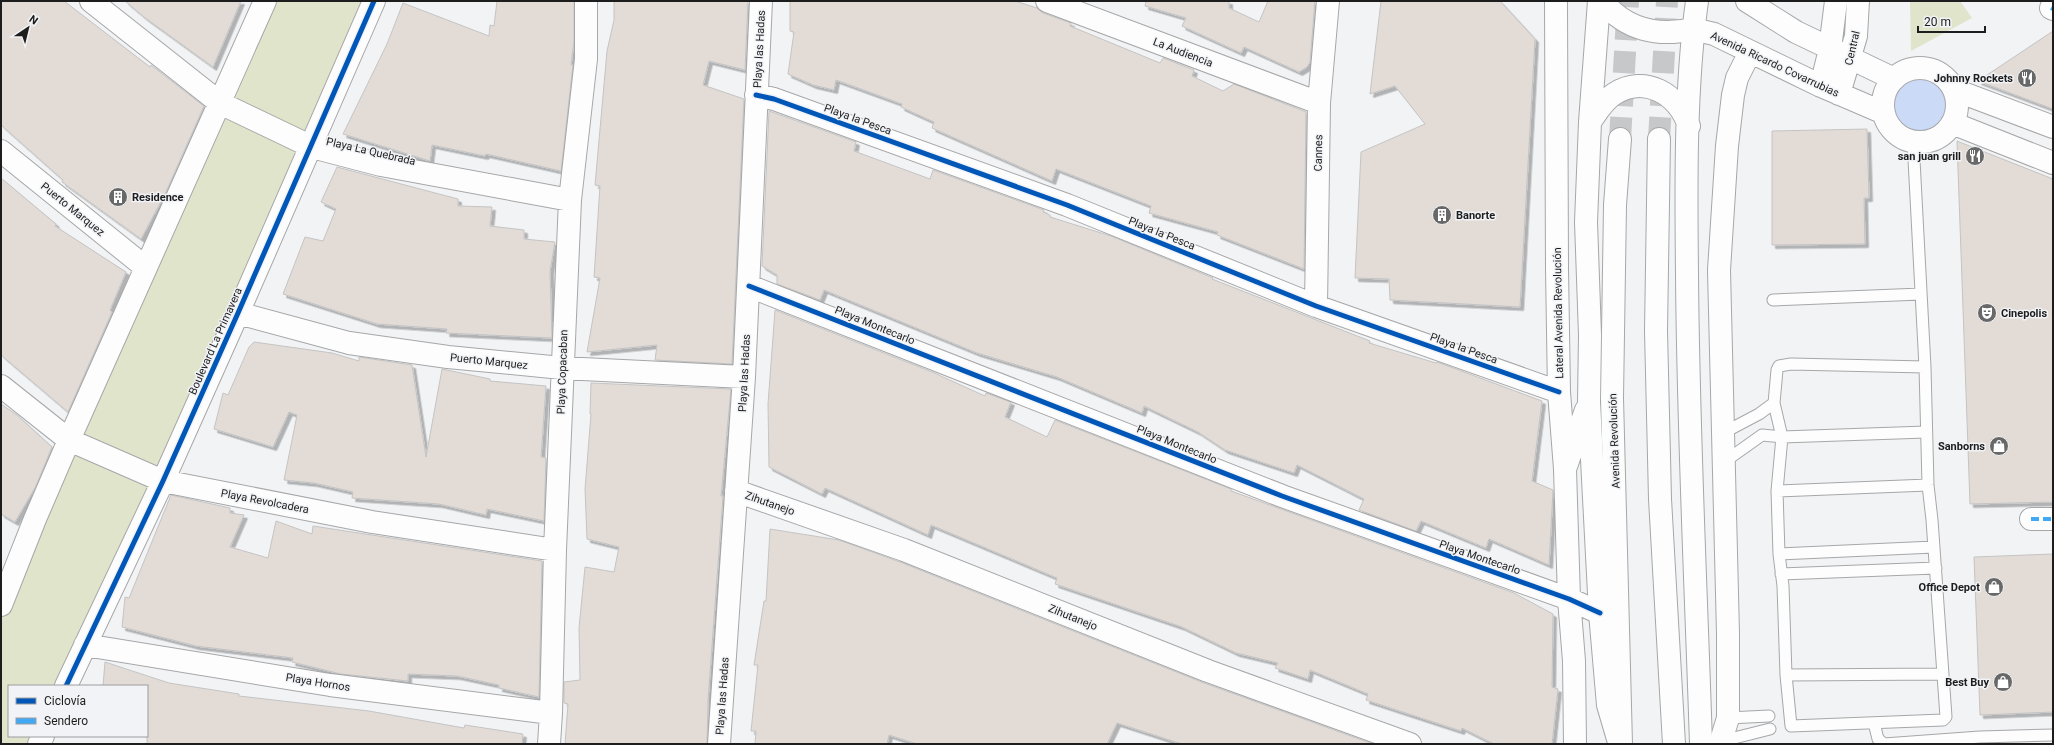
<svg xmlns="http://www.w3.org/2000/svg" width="2054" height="745" viewBox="0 0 2054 745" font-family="Roboto,sans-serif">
<defs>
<filter id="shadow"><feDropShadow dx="3.5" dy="3.5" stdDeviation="0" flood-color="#0004"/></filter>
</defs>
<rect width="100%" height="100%" fill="#f2f3f5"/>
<path fill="#dfe4cb" d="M271 1H368L61 686H9V736H37L34 744H1V601Z
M1910 1H1960L1972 18 1911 51Z"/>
<path fill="#cbdaf6" d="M1894 104a28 28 0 1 1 56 0a28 28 0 1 1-56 0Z"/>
<path fill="#e3dbd5" stroke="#c4c4c5" filter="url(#shadow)" d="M1 1H64L150 67 151 65 204 106 166 192 141 239 62 182 63 180 1 125Z
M125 1H241L213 67 144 17Z
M497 1H574V41L571 65H573L561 171 486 154 485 156 432 145 430 161 343 134 387 44 403 3 489 36 490 25 494 26Z
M614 1H748L745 70 709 61 703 85 744 99 732 364 655 360 657 345 587 352 600 278 594 277 600 186 595 185 607 51 614 20Z
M790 1H1015L1037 8 1043 13 1071 23 1070 26 1160 63 1163 58 1194 70 1192 76 1223 91 1234 84 1306 112 1304 269 1217 235 1218 232 1149 213 1151 206 1056 169 1052 181 932 128 934 122 901 107 902 104 836 80 834 90 813 85 788 74 794 32 790 31Z
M1146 1H1229V8L1259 22 1268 1H1315L1310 62 1307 67 1299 72 1244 47 1241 53 1182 26 1186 18 1145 6Z
M1381 1H1500L1535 39 1520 307 1390 300 1389 279 1355 278 1361 152 1425 124 1395 86 1370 94Z
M2053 31V109L1978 81Z
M769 111 856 142 854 151 930 179 933 170 1044 210 1043 212 1050 215V217L1111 236 1213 278 1212 279 1370 341 1369 343 1436 363 1437 362 1542 401 1532 481 1553 490 1549 565 1489 539 1486 548 1421 521 1416 531 1359 510 1364 499 1297 465 1294 473 1225 450 1198 432 1144 406 1142 413 1057 377 977 353 824 290 820 300 777 284V275L762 266Z
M1867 129 1869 198H1864L1865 244 1772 245V131Z
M1957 141 2053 179V502L1970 504Z
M337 167 458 199V206L492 207 490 226 524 230V239L555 242 550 271 552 338 446 333 447 329 377 324 283 294 305 237 323 241 336 209 321 202Z
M1 178 56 224 55 226 126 272 110 310 112 312 68 412 1 355Z
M775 310 932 372 985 396 986 393 1011 402 1005 417 1047 437 1055 420 1231 489V491L1514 593 1553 614 1552 687 1558 689 1552 744H1494L1462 728 1461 731 1366 700 1368 694 1310 670 1308 679 1275 668 1278 663 1236 653 1182 627 1055 584 1057 578 931 525 928 535 825 488 822 494 769 467 768 404Z
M254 342 332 353 359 361V357L412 365 426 457 442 369 490 379V381L546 386 541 457 546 458 544 521 487 509 486 515 439 504 352 498 353 492 314 483 284 480 297 415 289 412 273 447 214 429 223 393 228 395 249 347Z
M591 383 731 389 721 496H723L708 700 707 744H565L568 704 564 703V682L580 680 579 628 585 567 614 572 619 547 587 539 585 489 591 414H590Z
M1 404 17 415 52 447 36 486 15 522 1 514Z
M171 495 230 508V513L244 515 230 547 268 558 276 521 312 534 313 526 542 561 539 697 499 688V685L457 676 408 674V681L341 674 292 662 293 658 196 646 122 627 125 597 129 598Z
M770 529 839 540 900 562 1204 683 1373 744H1182L1117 723 1107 744H917L889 735 887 744H755L756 731H751L758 665H754L764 601H766Z
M2053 554V712L1980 715 1974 557Z
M105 662 169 683 239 694V696L369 711 464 728 465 725 523 734 522 744H147V686H103Z"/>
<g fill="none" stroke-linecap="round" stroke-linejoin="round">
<path stroke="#c7c8ca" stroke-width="22" stroke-dasharray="22 11" stroke-linecap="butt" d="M1620 139 1628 1
M1659 139 1667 1"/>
<defs>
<path id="lane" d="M1913 141 1925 367 1928 485 1932 520 1946 717 1943 720 1791 726 1786 675 1783 586 1779 554 1777 491 1782 437 1774 403 1777 370 1779 366 1791 364 1925 367
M1773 300 1921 294
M1723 433 1759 414 1774 403
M1724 462 1762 435 1782 437 1926 432
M1777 491 1928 485
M1779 554 1934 547
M1781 574 1936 568
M1786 675 1943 674
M1728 718 1769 716
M1874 723 1878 739 1884 744 1980 737 2053 735
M1722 741 1770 729"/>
<path id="street" d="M91 1 220 103 312 147 381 165 570 200
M1047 1 1319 103
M1556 1 1557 269 1559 392 1565 469 1569 599 1574 661 1575 744
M1747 1 1796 32 1894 79
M2051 8 2053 9
M1693 29 1714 34 1821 86 1884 113
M1883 105a37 37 0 1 1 74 0a37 37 0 1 1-74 0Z
M1821 86 1830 49 1836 1
M1955 90 2053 127
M1839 94 1856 36 1858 1
M756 95 774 99 1067 205 1316 306 1559 392
M1952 123 2053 163
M1 151 145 267
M749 286 1282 496 1569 599 1600 613
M1316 306 1319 103 1328 1
M238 313 349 343 448 357 562 368 744 377
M1 386 69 440 163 481 372 522 555 550
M736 491 904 550 1208 671 1410 744
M2031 519H2053
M1 605 35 519 69 440 265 1
M85 645 330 685 551 713
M66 686 163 481 238 313 374 1
M39 744 43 736
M549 744 551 713 555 550 570 200 586 59V1
M719 744 744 377 761 1
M1720 744 1728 718V634L1719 270 1727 146 1733 95 1737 78 1750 52"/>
<path id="secondary" d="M1599 1 1590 122 1586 222 1590 335 1589 402 1600 613 1608 705 1618 739
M1602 1C1626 30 1658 37 1693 29
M1697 1C1685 89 1686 185 1687 273 1688 430 1696 587 1701 744
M1590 122C1597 112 1603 101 1614 94 1645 74 1678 94 1689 126
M1565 469 1586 410"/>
<path id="primary" d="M1620 139 1615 205 1612 398 1621 744
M1659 139 1656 331 1660 499 1674 744"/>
</defs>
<use href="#lane" stroke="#a6a7a8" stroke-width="13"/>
<use href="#street" stroke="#a6a7a8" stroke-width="24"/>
<use href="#secondary" stroke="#a6a7a8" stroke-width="24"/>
<use href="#primary" stroke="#a6a7a8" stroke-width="24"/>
<use href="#lane" stroke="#fdfdfe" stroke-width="11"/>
<use href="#street" stroke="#fdfdfe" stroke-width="22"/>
<use href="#secondary" stroke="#fdfdfe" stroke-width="22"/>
<use href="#primary" stroke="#fdfdfe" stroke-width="22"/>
<path stroke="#3fa9f5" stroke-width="4" stroke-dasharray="8 4" stroke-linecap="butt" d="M2051 8 2053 9
M2031 519H2053"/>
<defs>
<path id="cycleway" d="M756 95 774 99 1067 205 1316 306 1559 392
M749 286 1282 496 1569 599 1600 613
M66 686 163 481 238 313 374 1"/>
</defs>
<use href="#cycleway" stroke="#f1f3f6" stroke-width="8"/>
<use href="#cycleway" stroke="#0057b8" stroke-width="5"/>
</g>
<defs>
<symbol id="restaurant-disc" viewBox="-11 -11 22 22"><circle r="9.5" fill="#686869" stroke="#f1f3f6"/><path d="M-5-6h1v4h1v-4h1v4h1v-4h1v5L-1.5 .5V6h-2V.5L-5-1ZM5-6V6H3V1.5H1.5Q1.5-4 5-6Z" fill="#fff"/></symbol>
<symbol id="building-disc" viewBox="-11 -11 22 22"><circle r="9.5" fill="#686869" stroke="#f1f3f6"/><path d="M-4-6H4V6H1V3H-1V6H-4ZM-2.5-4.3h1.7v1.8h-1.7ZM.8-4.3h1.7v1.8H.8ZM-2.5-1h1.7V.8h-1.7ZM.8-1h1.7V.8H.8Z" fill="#fff"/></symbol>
<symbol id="theatre-disc" viewBox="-11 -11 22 22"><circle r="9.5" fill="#686869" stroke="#f1f3f6"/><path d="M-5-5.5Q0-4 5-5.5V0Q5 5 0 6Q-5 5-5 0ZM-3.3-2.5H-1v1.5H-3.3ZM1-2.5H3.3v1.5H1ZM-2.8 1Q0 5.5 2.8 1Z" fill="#fff"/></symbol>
<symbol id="shop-disc" viewBox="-11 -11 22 22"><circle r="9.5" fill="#686869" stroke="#f1f3f6"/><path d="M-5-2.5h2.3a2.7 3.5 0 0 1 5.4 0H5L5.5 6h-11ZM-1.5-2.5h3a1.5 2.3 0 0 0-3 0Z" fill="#fff"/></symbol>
</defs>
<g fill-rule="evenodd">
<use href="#restaurant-disc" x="2016" y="67" width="22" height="22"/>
<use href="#restaurant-disc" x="1964" y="145" width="22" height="22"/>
<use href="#building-disc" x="107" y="186" width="22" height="22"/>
<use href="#building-disc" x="1431" y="204" width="22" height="22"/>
<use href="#theatre-disc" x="1976" y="302" width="22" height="22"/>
<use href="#shop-disc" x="1988" y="435" width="22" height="22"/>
<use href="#shop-disc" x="1983" y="576" width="22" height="22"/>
<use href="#shop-disc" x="1992" y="671" width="22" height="22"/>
</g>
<g text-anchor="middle" stroke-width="3" stroke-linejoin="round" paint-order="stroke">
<g font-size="11" fill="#1d1d1e" stroke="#f1f3f6">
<text transform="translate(1852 48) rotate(-77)" y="4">Central</text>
<text transform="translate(759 49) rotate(-87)" y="4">Playa las Hadas</text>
<text transform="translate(1183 52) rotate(21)" y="4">La Audiencia</text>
<text transform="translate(1775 64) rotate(25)" y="4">Avenida Ricardo Covarrubias</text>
<text transform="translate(858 119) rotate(20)" y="4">Playa la Pesca</text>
<text transform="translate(371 151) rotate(13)" y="4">Playa La Quebrada</text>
<text transform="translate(1318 153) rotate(-89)" y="4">Cannes</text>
<text transform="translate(73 209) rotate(39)" y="4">Puerto Marquez</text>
<text transform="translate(1162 233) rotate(22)" y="4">Playa la Pesca</text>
<text transform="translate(1558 313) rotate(-91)" y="4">Lateral Avenida Revolución</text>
<text transform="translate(875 325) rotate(22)" y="4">Playa Montecarlo</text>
<text transform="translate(215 341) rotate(-66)" y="4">Boulevard La Primavera</text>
<text transform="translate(1464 348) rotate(20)" y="4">Playa la Pesca</text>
<text transform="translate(489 361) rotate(6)" y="4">Puerto Marquez</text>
<text transform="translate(562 372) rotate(-88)" y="4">Playa Copacaban</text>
<text transform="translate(744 373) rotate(-87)" y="4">Playa las Hadas</text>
<text transform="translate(1614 441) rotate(-92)" y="4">Avenida Revolución</text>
<text transform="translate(1177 444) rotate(22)" y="4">Playa Montecarlo</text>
<text transform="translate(265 501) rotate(11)" y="4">Playa Revolcadera</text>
<text transform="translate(770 503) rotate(19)" y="4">Zihutanejo</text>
<text transform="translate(1480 557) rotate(19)" y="4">Playa Montecarlo</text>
<text transform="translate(1073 617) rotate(22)" y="4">Zihutanejo</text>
<text transform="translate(318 682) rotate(9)" y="4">Playa Hornos</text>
<text transform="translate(722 696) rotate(-86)" y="4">Playa las Hadas</text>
</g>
<g font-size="11" font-weight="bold" fill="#1d1d1e" stroke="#f1f3f6" text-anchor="end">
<text x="2013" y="82">Johnny Rockets</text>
<text x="1961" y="160">san juan grill</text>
<text x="132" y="201" text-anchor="start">Residence</text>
<text x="1456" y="219" text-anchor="start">Banorte</text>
<text x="2001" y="317" text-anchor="start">Cinepolis</text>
<text x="1985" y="450">Sanborns</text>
<text x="1980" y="591">Office Depot</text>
<text x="1989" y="686">Best Buy</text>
</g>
</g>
<rect width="2054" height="745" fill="none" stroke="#1d1d1e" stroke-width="4"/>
<rect x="8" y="685" width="140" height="52" fill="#f1f3f6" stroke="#9c9da0"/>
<rect x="16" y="698" width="20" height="6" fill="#0057b8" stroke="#9c9da0"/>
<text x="44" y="705" font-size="12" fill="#1d1d1e">Ciclovía</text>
<rect x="16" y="718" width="20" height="6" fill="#3fa9f5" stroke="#9c9da0"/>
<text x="44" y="725" font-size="12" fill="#1d1d1e">Sendero</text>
<g transform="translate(28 28) rotate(35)" stroke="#f1f3f6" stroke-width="3" paint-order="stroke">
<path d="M0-3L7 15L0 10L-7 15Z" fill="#1d1d1e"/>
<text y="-6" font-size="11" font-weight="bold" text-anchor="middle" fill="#1d1d1e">N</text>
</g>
<path d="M1918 26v6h67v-6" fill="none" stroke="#1d1d1e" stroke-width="2"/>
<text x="1924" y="26" font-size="12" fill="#1d1d1e" stroke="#f1f3f6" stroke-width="3" paint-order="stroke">20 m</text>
</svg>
